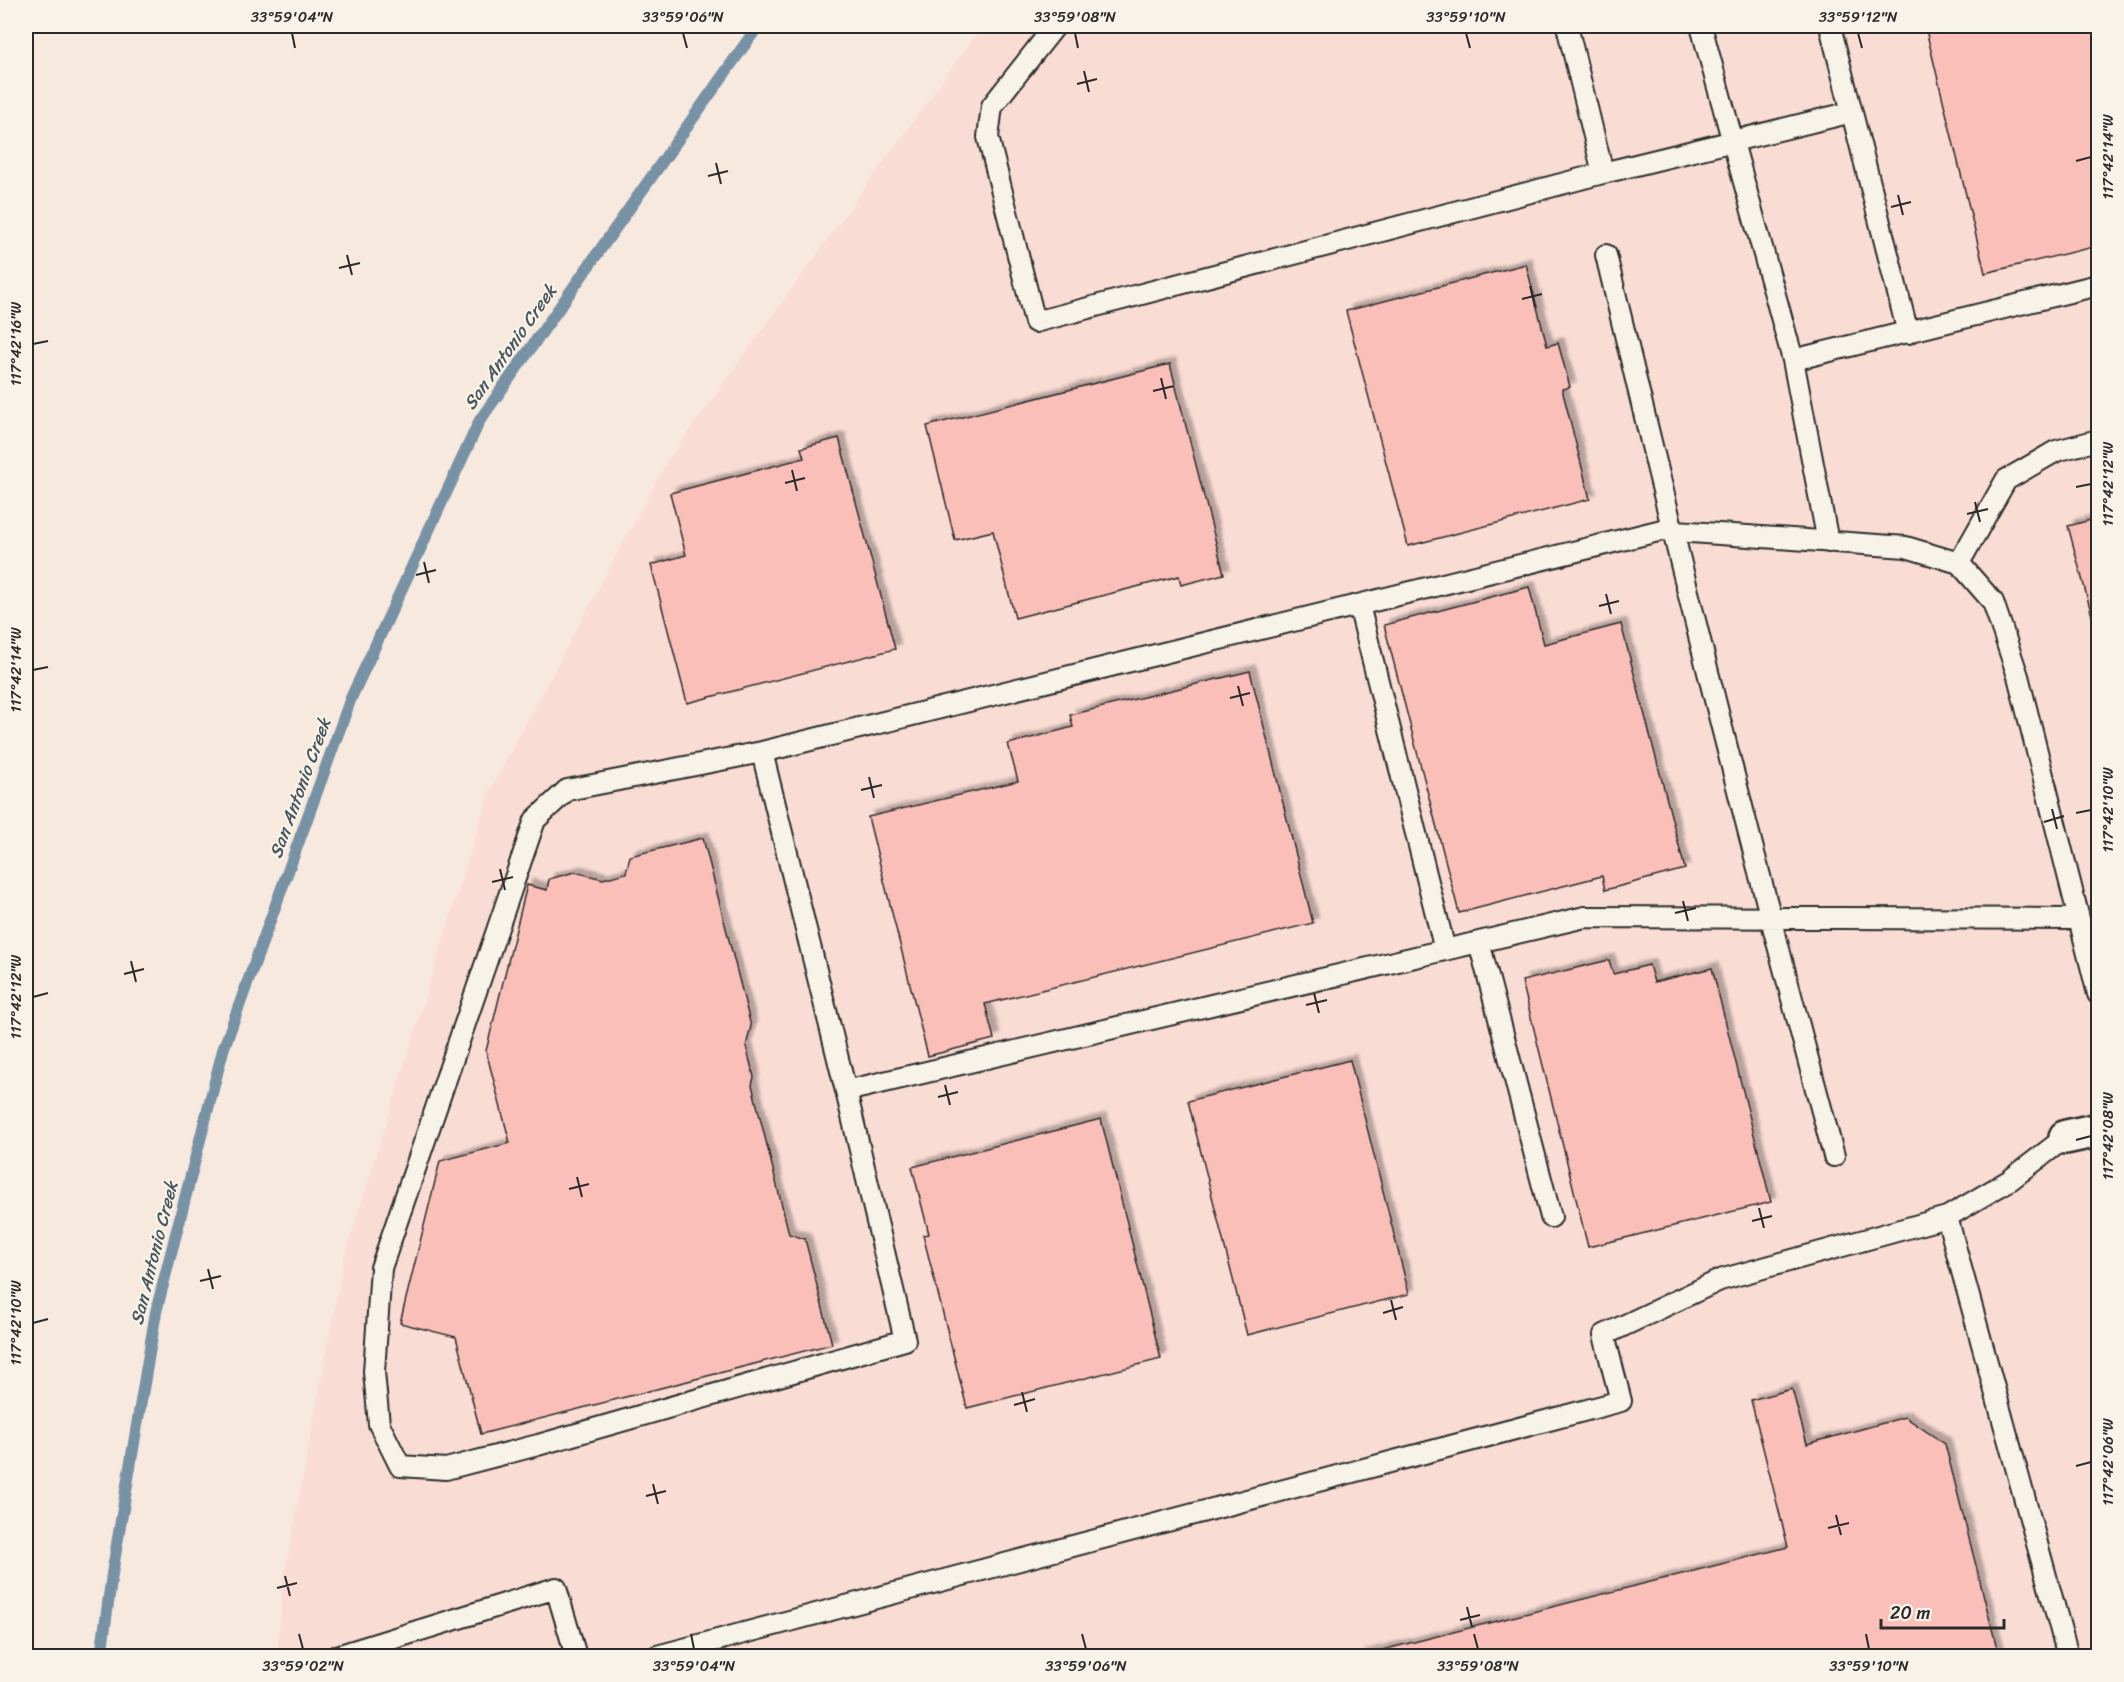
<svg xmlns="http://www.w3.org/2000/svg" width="2124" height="1682" viewBox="0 0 2124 1682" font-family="Sriracha,sans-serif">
<defs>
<filter id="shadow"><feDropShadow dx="5.5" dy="-5.5" stdDeviation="1.5" flood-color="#0004"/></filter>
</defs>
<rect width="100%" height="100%" fill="#f8e9df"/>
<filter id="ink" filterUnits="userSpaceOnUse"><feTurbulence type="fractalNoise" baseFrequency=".0167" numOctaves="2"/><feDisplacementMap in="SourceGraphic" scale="12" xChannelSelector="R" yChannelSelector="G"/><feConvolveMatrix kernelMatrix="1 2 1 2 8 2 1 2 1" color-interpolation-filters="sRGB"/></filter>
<g filter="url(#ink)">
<path fill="#f9dcd4" d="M982 26H2098V1656H277L283 1582 344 1259 489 792 666 463Z"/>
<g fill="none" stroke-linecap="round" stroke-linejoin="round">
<path stroke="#7892a5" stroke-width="12" d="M101 1656 112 1574 156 1312 223 1050 351 698 480 420 758 26"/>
</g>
<path fill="#fbbfba" stroke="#2b2b2b" stroke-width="1.5" filter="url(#shadow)" d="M1925 26H2098V246L1985 273Z
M1526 264 1547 346 1558 343 1570 387 1562 389 1590 499 1408 546 1346 311Z
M1170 364 1224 574 1181 585 1179 576 1015 618 993 531 955 540 927 426Z
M839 438 895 649 687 703 651 565 686 555 670 493 804 458 801 448Z
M2098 518V638L2068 526Z
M1529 587 1544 644 1621 624 1685 869 1605 890 1602 876 1459 913 1384 625Z
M1250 671 1313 923 985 1004 994 1039 928 1056 868 817 1018 781 1008 744 1073 727 1070 715Z
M703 838 751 1026 746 1046 754 1077 752 1085 789 1234 805 1239 832 1344 481 1434 456 1337 400 1323 440 1161 510 1143 486 1051 527 885 547 890 549 879 575 872 603 879 626 873 630 856Z
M1609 960 1613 974 1649 965 1654 982 1712 968 1771 1202 1588 1247 1522 981Z
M1350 1060 1409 1294 1247 1335 1188 1101Z
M1101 1119 1161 1359 967 1408 923 1235 929 1234 912 1167Z
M1792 1389 1807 1444 1905 1417 1945 1444 1999 1656H1359L1788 1547 1751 1400Z"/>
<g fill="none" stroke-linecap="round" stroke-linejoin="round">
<defs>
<path id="service" d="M1055 26 992 106 988 137 1035 322 1603 173
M1567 26 1603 173 1852 112
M1701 26 1793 360 1828 542
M1830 26 1908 333
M1606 255C1678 557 1753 857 1834 1156
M1793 360 2098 285
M1959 563 2006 480 2056 451 2098 440
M1359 605 1445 950
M762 752 846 1091 905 1340 538 1445 446 1469 400 1466 379 1424 374 1372 381 1268 535 820 567 790 762 752 1662 530 1906 547 1959 563 1993 602 2018 676 2098 994
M1479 942 1551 1217
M846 1091 1585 917 2079 919
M1947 1217 2068 1656
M337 1656 556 1588 576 1656
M657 1656 1621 1401 1604 1335 1720 1280 1947 1217 2010 1180 2066 1137"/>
<path id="minor" d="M2066 1137 2098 1130"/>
</defs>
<use href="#service" stroke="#2b2b2b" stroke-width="24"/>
<use href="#minor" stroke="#2b2b2b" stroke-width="38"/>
<use href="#service" stroke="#f7f3e8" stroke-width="20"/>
<use href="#minor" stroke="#f7f3e8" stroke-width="33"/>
</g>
</g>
<path fill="none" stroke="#2b2b2b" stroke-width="2" d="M292 33 295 48M683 33 687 48M1075 33 1078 48M1466 33 1470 48M1858 33 1862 48M1084 71 1089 92M1077 84 1097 79M2076 161 2091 157M716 163 721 184M708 176 728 171M1898 195 1903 215M1891 207 1911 202M347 255 352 275M339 268 360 263M1530 286 1535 307M1522 299 1542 294M33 344 48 341M1161 378 1166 399M1153 391 1174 386M792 470 797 491M785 483 805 478M2076 487 2091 484M1975 502 1980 522M1967 514 1988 509M424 562 429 583M416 575 436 570M1606 594 1611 614M1599 606 1619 601M33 670 48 667M1238 686 1243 706M1230 698 1250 693M869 777 874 798M861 790 882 785M2052 809 2057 829M2076 813 2091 810M2044 822 2064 816M500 869 505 890M492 882 513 877M1683 901 1688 921M1675 913 1696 908M131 961 136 982M124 974 144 969M1314 993 1319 1013M33 997 48 993M1306 1005 1327 1000M945 1085 950 1105M938 1097 958 1092M2076 1140 2091 1136M577 1177 582 1197M569 1189 589 1184M1759 1208 1764 1228M1752 1221 1772 1216M208 1269 213 1289M200 1281 221 1276M1391 1300 1396 1320M1383 1313 1403 1307M33 1323 48 1319M1022 1392 1027 1412M1014 1405 1035 1399M2076 1466 2091 1462M653 1484 658 1504M646 1496 666 1491M1836 1515 1841 1535M1828 1528 1849 1523M285 1576 290 1596M277 1588 297 1583M1467 1607 1472 1627M1460 1620 1480 1615M299 1634 303 1649M691 1634 694 1649M1082 1634 1086 1649M1474 1634 1478 1649M1866 1634 1869 1649"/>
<g text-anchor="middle" stroke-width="4.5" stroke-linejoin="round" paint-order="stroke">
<g font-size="18" font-style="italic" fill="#4b565e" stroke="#f7f3e8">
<text transform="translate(510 347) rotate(-55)" y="6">San Antonio Creek</text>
<text transform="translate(300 788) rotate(-70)" y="6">San Antonio Creek</text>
<text transform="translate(154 1253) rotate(-76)" y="6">San Antonio Creek</text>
</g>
</g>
<rect width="2124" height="1682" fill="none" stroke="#f7f3e8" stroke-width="66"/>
<path d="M1881 1619v9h123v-9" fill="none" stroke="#2b2b2b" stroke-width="3"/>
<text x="1890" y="1619" font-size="18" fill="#2b2b2b" stroke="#f7f3e8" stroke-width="4.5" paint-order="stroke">20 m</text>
<rect x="33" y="33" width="2058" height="1616" fill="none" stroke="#2b2b2b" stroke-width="2"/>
<g font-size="15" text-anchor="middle" fill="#2b2b2b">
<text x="292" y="22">33°59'04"N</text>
<text x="683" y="22">33°59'06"N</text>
<text x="1075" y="22">33°59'08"N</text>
<text x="1466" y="22">33°59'10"N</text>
<text x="1858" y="22">33°59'12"N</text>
<text transform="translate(2108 157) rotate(-90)" y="5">117°42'14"W</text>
<text transform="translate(16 344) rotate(-90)" y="5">117°42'16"W</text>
<text transform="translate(2108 484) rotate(-90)" y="5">117°42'12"W</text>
<text transform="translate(16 670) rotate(-90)" y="5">117°42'14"W</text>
<text transform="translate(2108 810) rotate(-90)" y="5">117°42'10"W</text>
<text transform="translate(16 997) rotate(-90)" y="5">117°42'12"W</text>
<text transform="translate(2108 1136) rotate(-90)" y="5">117°42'08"W</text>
<text transform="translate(16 1323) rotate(-90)" y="5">117°42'10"W</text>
<text transform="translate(2108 1462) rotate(-90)" y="5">117°42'06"W</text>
<text x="303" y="1671">33°59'02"N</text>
<text x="694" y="1671">33°59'04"N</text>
<text x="1086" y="1671">33°59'06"N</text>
<text x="1478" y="1671">33°59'08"N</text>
<text x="1869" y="1671">33°59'10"N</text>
</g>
</svg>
